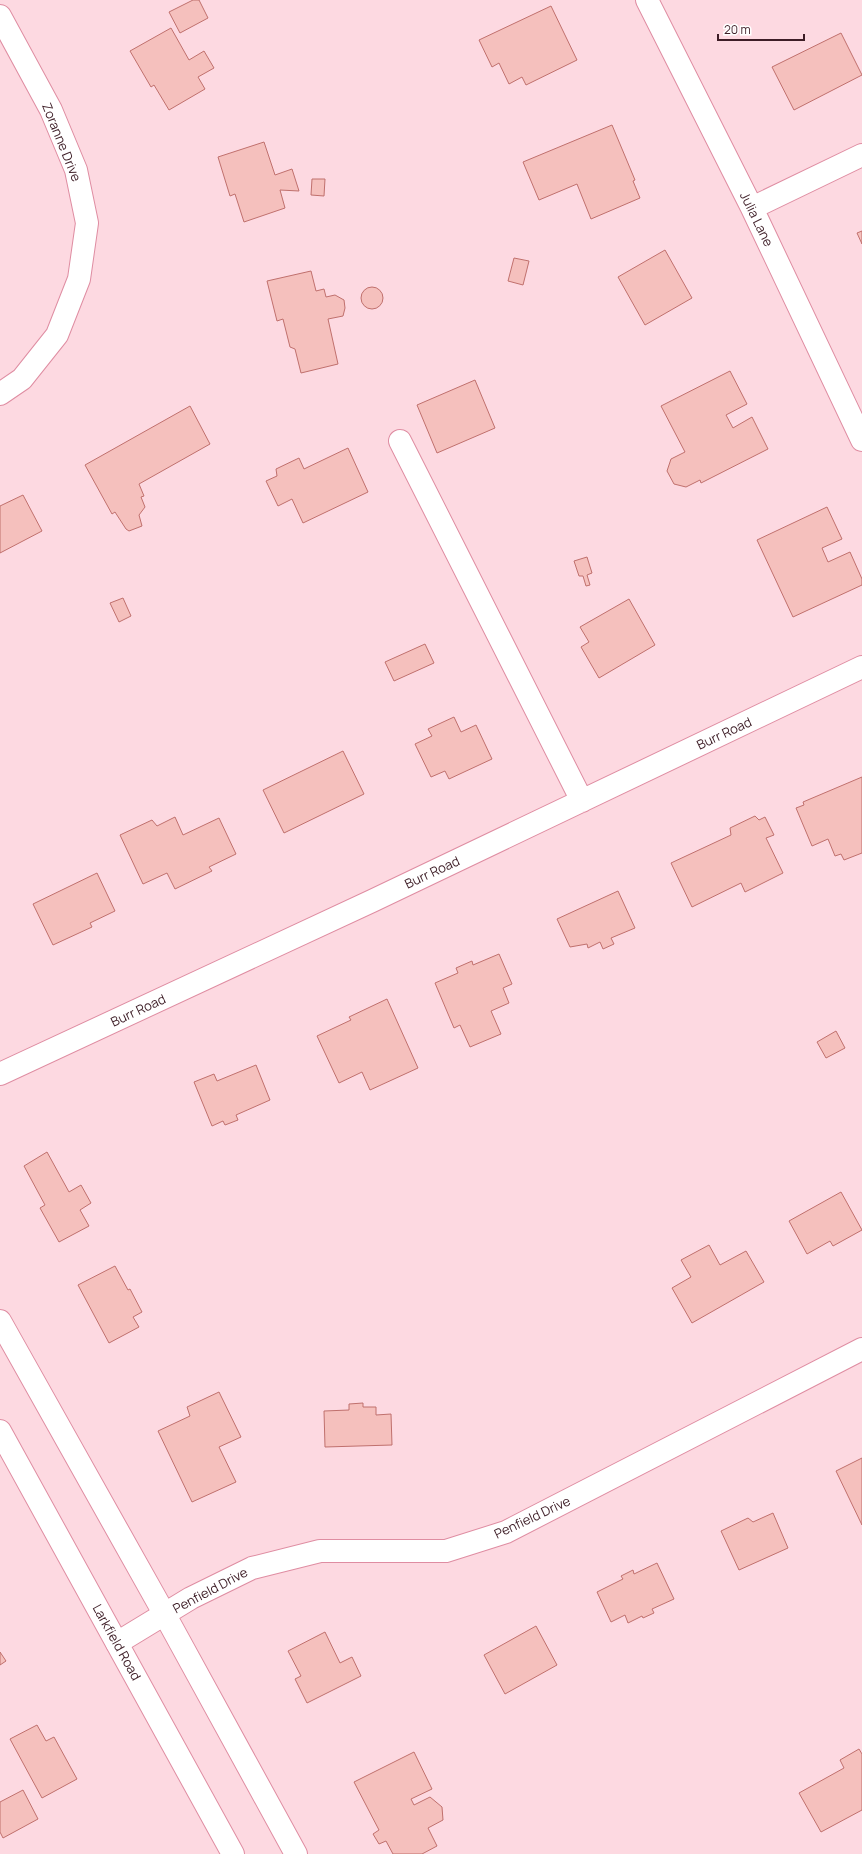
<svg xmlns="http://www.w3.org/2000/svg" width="862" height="1854" viewBox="0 0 862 1854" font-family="Manrope,sans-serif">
<rect width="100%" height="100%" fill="#fdd9e1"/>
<path fill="#f5c0bd" stroke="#c0706d" d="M193 0H199L208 18 180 33 169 12Z
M551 6 577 60 526 85 522 77 509 84 499 63 492 67 479 40Z
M171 28 189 60 204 51 214 68 198 77 205 89 169 110 154 85 151 87 130 51Z
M841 33 862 75 794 110 772 67Z
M612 125 635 180 633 181 640 198 591 219 577 184 539 200 523 162Z
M264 142 275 175 292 169 299 191 280 190 285 208 244 222 235 194 230 196 218 157Z
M312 179H325L324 196 311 195Z
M862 231V244L857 233Z
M665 250 692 298 645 325 618 277Z
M514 258 529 261 523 285 508 281Z
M311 271 316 291 324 289 326 297 335 295 344 300 345 308 343 316 328 319 338 364 301 373 295 349 290 347 283 319 277 321 267 281Z
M361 298a11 11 0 1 1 22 0a11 11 0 1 1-22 0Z
M730 371 747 404 726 415 733 428 752 417 768 449 701 483 700 480 686 487 674 484 667 471 671 459 685 452 661 406Z
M475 380 495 428 437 453 417 405Z
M190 406 210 444 139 484 144 496 141 497 145 507 139 515 142 526 129 531 126 529 115 512 112 514 85 465Z
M348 448 368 492 303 523 292 499 278 506 266 481 277 476 276 469 299 458 304 469Z
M23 495 42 531 0 553V506Z
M827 507 842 539 822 548 828 562 850 552 862 579V585L793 617 757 540Z
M587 557 592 573 587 575 590 585 586 586 583 576H579L574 561Z
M123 598 131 616 119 622 110 603Z
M629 599 655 645 599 678 581 647 589 642 580 627Z
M425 644 434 663 394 681 385 662Z
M454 717 461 732 476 725 492 759 449 779 445 771 431 777 415 744 432 736 428 729Z
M343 751 364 794 284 833 263 790Z
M862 777V853L844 860 841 854 835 856 828 839 812 846 796 808 804 805 803 802Z
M755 816 759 820 765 817 774 835 766 838 783 873 745 892 741 883 692 907 671 863 731 835 730 828Z
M175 817 183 835 219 818 236 854 209 867 212 871 175 889 167 873 143 884 120 835 152 820 157 826Z
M97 873 115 911 90 923 92 927 53 945 33 904Z
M618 891 635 928 611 938 614 944 603 949 600 942 588 948 587 944 570 947 557 919Z
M499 954 512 984 503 988 509 1003 491 1011 501 1034 470 1047 460 1025 454 1028 435 983 458 973 456 968 472 961 473 965Z
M387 999 418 1068 370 1090 362 1072 339 1083 317 1036 351 1020 349 1017Z
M836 1031 845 1048 826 1058 817 1042Z
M256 1065 270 1100 236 1115 238 1120 225 1125 223 1121 212 1126 194 1082 214 1074 217 1081Z
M47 1152 69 1192 81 1185 91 1203 80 1210 89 1226 59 1242 40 1208 45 1205 24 1166Z
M841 1192 862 1230 833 1246 830 1241 807 1254 789 1221Z
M709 1245 720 1265 746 1251 764 1282 692 1323 672 1288 691 1277 681 1260Z
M115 1266 128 1290 130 1289 142 1312 133 1317 139 1327 109 1343 78 1285Z
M219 1392 241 1437 219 1447 236 1482 192 1502 158 1431 190 1416 187 1407Z
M363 1403V1407H376V1415L391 1414 392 1445 325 1447 324 1411 349 1410V1404Z
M862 1458V1525L836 1471Z
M773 1513 788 1548 739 1570 721 1531 748 1518 753 1522Z
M657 1563 674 1599 652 1609 654 1613 643 1618 642 1616 628 1623 625 1615 611 1622 597 1592 623 1579 621 1576 633 1570 634 1574Z
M536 1626 557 1665 505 1694 484 1655Z
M325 1632 340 1663 352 1657 361 1676 307 1703 295 1679 301 1676 288 1651Z
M0 1652 6 1661 0 1665Z
M37 1725 46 1741 54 1737 77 1779 42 1798 10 1739Z
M859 1749 862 1754V1810L821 1832 799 1793 844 1768 840 1760Z
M414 1752 432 1789 411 1799 414 1805 430 1797 442 1807 443 1820 428 1828 437 1846 422 1854H393L386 1841 379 1844 373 1834 379 1830 354 1782Z
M23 1790 38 1819 3 1838 0 1832V1802Z"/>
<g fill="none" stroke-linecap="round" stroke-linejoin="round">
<defs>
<path id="minor" d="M647 0 752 208 862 440
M0 16 51 110 76 170 87 223 79 279 57 335 22 379 0 394
M752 208 862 155
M400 441 582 801
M0 1074 372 901 862 667
M0 1321 165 1615 296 1854
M117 1643 191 1598 252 1568 320 1551H446L506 1532 862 1349"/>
<path id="major" d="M0 1431 233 1854"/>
</defs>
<use href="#minor" stroke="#df8da2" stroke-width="24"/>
<use href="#major" stroke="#df8da2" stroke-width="24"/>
<use href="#minor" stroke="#fff" stroke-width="22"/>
<use href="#major" stroke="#fff" stroke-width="22"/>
</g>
<g text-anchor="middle" stroke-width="3" stroke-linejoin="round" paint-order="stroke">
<g font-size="13" fill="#3d1d26" stroke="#fff">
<text transform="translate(62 142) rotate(68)" y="5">Zoranne Drive</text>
<text transform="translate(757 219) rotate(64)" y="5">Julia Lane</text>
<text transform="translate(724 733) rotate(-25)" y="5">Burr Road</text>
<text transform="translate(432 872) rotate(-25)" y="5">Burr Road</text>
<text transform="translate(138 1010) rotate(-25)" y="5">Burr Road</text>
<text transform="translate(532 1517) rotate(-25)" y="5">Penfield Drive</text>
<text transform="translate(210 1590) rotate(-28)" y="5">Penfield Drive</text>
<text transform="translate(117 1642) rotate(61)" y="5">Larkfield Road</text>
</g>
</g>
<path d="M718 34v6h86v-6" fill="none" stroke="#3d1d26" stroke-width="2"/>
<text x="724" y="34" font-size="12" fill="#3d1d26" stroke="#ffffff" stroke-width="3" paint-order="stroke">20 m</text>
</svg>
